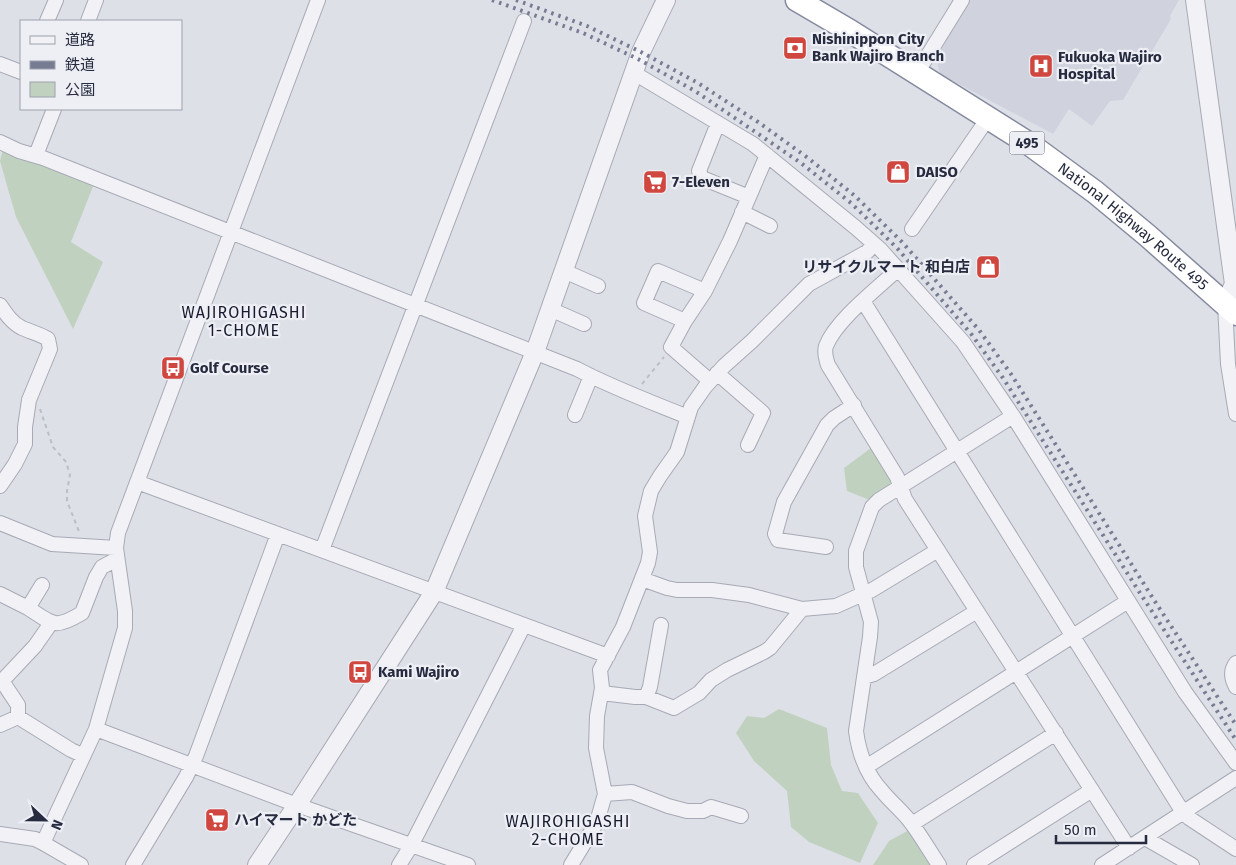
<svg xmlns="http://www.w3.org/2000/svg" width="1236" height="865" viewBox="0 0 1236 865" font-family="'Fira Sans','Noto Sans JP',sans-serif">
<rect width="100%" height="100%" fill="#dee0e8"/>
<path fill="#d0d2dd" d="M970 0H1179L1170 16 1171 19 1123 100 1110 101 1092 126 1069 109 1053 134 940 74 936 58Z"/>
<path fill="#c0d2bf" d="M3 149 94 184 71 242 103 262 73 329 16 217 0 161Z
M875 445 897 484 872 501 847 491 844 468Z
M779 709 827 728 831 765 842 791 858 793 878 823 860 863 809 842 791 827 787 791 754 761 736 733 747 716 764 718Z
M911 829 934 865H873L889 841Z"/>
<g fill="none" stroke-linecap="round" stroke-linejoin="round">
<defs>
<path id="minor" d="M47 21 56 0
M88 21 96 0
M0 64 21 72
M634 73 753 144 855 227 880 249 963 342 1013 416 1185 692 1236 763
M917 73 962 0
M718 123 699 171 702 178 749 197
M0 142 19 151 43 158 577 369C613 388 651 402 688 417
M36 155 54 109
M742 212 770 226
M912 229 988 118
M898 269C877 289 836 320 826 346 824 352 826 359 828 365L897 477 905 499 1129 848
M564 271 598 286
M863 301 1179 806 1189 818 1236 849
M1225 304 1228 364 1236 414
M0 305C6 314 12 323 22 328 31 332 40 334 48 339L50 349 29 400 25 427V444L15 464 0 486
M550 309 584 324
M685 321 644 303 658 271 705 291
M717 373 763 413 748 445
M710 381 671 347 685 321 705 291 730 241 767 155
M575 415 591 376
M137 482 608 656
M0 523 52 544 116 548
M826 547 778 540 775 534 784 502 827 425 834 418 854 405
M322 550 524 21
M642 579 667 588 677 590H712L749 595 802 609
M42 585 28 608C53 624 54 630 82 613L96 577 102 567 117 559
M0 594 28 608
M1236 663C1230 671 1231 678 1236 687
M864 677 874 674 977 611
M602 693 635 697H646L674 708 699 693 711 680 727 670 764 652 770 648 802 609 836 606 872 590 938 550
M646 697 650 687 661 625
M18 717V705L4 684V679L35 646 51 623
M0 725 18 717 71 750 82 755
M96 729 297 805 468 865
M866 767 1128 601
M605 794 632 792 668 806 687 811H703L711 807 741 816
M912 824 1056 733
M0 834 35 839 43 843
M1145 838 1192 865
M81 865 43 843 96 729 125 628V611L116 548 118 533 318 0
M133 865 186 777 196 756 278 534
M399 865 411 846 524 625
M571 865 597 822 605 794 596 748 597 716 602 688 600 670 623 627 648 563 650 552 645 516 651 491 660 476 677 452 691 407 705 387 724 366 752 341 809 284 867 252 874 244
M939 865C929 850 920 834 909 820 900 809 890 801 882 791 866 774 859 754 856 731L870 637 871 622 856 567V551L872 507 879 500 1013 416
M974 865 1092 790
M1102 865 1236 778"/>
<path id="tertiary" d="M1195 0 1234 284 1225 304
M257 865 297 805 434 592 535 352 641 52 666 0"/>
<g id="trunk">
<path id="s1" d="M797 0 850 31 1028 143 1095 192 1148 236 1236 314"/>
</g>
</defs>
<use href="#minor" stroke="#a7aab5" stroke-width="16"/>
<use href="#tertiary" stroke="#a7aab5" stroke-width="20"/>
<use href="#trunk" stroke="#858a9f" stroke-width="25"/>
<path stroke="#bcbec6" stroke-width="2" stroke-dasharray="4 4" stroke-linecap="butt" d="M642 384 664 357
M40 409 53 447 66 462 70 475 67 491V501L80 534"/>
<use href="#minor" stroke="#f1f1f6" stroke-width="14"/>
<use href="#tertiary" stroke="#f1f1f6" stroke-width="18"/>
<use href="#trunk" stroke="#fff" stroke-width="22"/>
<path stroke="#777c92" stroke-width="4" stroke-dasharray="2.5 5" stroke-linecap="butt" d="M492 0 583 33 638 59 695 91 801 163 851 203 897 248 972 335 1003 378 1138 590 1236 740
M516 0 587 26 641 52 698 83 758 122 808 158 855 196 902 242 979 330 1011 374 1154 600 1236 725"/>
</g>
<defs>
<symbol id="bank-square" viewBox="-11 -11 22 22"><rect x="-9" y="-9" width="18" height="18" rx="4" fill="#d04740" stroke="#edeff5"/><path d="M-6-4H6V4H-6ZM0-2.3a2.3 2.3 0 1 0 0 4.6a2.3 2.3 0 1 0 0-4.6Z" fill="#fff"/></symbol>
<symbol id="hospital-square" viewBox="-11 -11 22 22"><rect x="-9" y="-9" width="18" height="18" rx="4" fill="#d04740" stroke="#edeff5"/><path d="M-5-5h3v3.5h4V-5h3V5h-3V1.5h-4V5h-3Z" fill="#fff"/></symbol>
<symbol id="shop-square" viewBox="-11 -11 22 22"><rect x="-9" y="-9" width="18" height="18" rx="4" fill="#d04740" stroke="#edeff5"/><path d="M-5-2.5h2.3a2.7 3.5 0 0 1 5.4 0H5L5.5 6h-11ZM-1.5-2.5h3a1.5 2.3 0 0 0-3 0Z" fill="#fff"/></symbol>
<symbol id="supermarket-square" viewBox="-11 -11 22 22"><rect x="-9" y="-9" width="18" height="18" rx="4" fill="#d04740" stroke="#edeff5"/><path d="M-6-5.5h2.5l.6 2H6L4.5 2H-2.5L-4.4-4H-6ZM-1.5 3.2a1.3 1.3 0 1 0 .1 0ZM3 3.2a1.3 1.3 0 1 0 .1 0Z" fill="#fff"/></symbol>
<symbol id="bus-square" viewBox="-11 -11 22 22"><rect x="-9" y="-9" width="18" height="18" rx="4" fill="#d04740" stroke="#edeff5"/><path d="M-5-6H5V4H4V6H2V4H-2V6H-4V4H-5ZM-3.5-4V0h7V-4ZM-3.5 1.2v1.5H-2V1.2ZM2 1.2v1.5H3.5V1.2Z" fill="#fff"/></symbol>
</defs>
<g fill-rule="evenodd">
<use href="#bank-square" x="781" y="34" width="28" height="28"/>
<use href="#hospital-square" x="1027" y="52" width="28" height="28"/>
<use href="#shop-square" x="884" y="158" width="28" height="28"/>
<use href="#supermarket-square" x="641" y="168" width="28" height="28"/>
<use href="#shop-square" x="974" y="253" width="28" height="28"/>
<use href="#bus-square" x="159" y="354" width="28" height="28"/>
<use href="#bus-square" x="346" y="658" width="28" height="28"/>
<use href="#supermarket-square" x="203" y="806" width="28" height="28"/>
</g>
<g text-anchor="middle" stroke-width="4.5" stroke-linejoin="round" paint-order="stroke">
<rect fill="#edeff5" stroke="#626676" stroke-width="1" x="1009.5" y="131.5" width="35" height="23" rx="4"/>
<g font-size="14" font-weight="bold" fill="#272b3f">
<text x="1027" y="148">495</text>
</g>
<g font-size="15" font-weight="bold" fill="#272b3f" stroke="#edeff5" text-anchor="start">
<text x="812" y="44">Nishinippon City<tspan x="812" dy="17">Bank Wajiro Branch</tspan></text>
<text x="1058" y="62">Fukuoka Wajiro<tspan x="1058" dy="17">Hospital</tspan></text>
<text x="916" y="177">DAISO</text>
<text x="672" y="187">7-Eleven</text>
<text x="970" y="272" text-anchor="end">リサイクルマート 和白店</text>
<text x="190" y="373">Golf Course</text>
<text x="378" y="677">Kami Wajiro</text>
<text x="234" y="825">ハイマート かどた</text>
</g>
<g font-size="15" fill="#272b3f" stroke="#edeff5">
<text dy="5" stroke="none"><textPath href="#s1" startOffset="406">National Highway Route 495</textPath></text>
</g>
<g font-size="16" letter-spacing="1" fill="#191c2f" stroke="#edeff5">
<text x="244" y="318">WAJIROHIGASHI<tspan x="244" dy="18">1-CHOME</tspan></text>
<text x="568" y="827">WAJIROHIGASHI<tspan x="568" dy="18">2-CHOME</tspan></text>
</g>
</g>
<rect x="20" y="20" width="162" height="90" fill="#edeff5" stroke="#9ea1ac"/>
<rect x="30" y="36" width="25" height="8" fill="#f1f1f6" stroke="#9ea1ac"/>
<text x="65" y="45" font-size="15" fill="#272b3f">道路</text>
<rect x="30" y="61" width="25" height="8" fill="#777c92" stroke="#9ea1ac"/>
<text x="65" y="70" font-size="15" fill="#272b3f">鉄道</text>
<rect x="30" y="82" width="25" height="15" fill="#c0d2bf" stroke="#9ea1ac"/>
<text x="65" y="95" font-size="15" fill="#272b3f">公園</text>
<g transform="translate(45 820) rotate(112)" stroke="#edeff5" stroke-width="4" paint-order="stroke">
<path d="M0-4L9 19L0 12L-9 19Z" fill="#272b3f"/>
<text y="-8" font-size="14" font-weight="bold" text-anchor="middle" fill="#272b3f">N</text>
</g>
<path d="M1056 835v8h90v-8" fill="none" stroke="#272b3f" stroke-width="2.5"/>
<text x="1064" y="835" font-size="15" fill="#272b3f" stroke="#edeff5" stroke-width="4" paint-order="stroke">50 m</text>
</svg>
